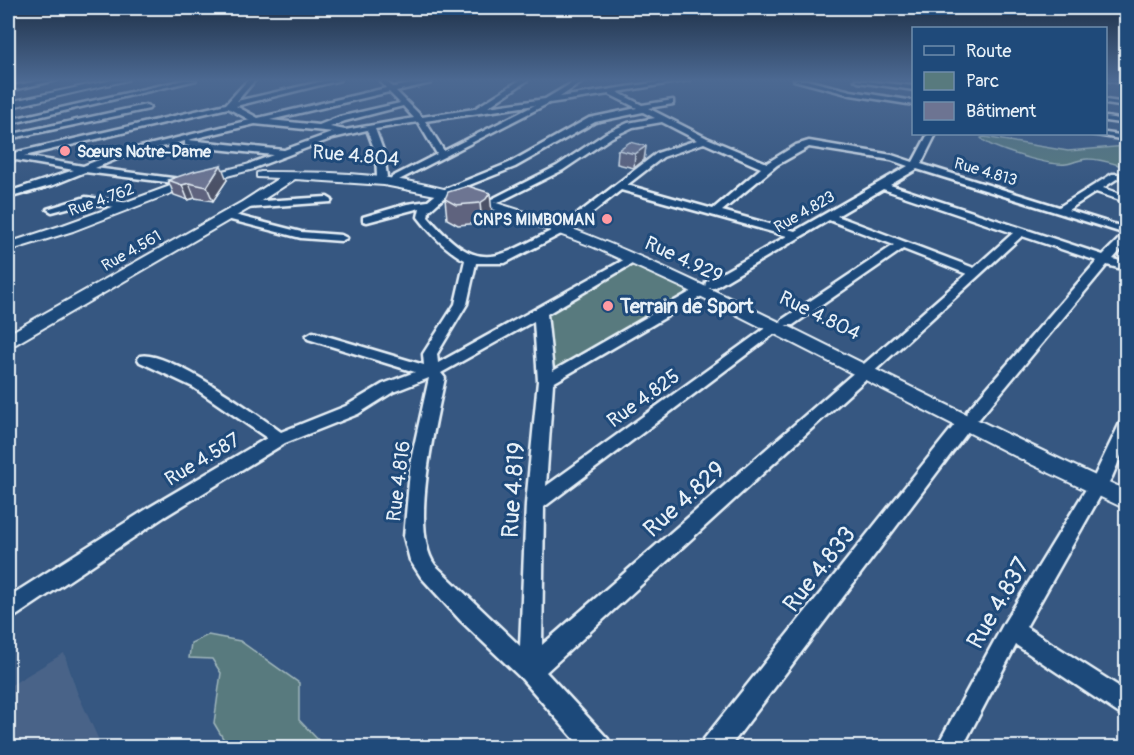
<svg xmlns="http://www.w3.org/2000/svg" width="1134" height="755" viewBox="0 0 1134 755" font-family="Pangolin,sans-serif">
<rect width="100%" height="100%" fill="#365781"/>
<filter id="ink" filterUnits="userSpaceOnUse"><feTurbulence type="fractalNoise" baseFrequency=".0167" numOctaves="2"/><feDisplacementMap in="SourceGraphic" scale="12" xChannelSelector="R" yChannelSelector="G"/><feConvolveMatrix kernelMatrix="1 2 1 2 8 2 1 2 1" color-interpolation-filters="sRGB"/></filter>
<g filter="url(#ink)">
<path fill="#496388" d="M64 653 77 692 102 747H8V687Z"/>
<path fill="#587a7e" stroke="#a0b6bb" stroke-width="1.5" d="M984 137 1068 151 1126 146V167C1115 164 1101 159 1089 159 1081 158 1074 163 1066 164 1051 166 990 149 981 138Z
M638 262 696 291 554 369 543 312Z
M208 635 240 641 299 683V720L325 747H228L214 723 221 673 212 659 189 658 191 643Z"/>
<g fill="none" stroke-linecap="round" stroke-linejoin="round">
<defs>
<path id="minor" d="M43 80H57L8 91V87Z
M184 80H196L8 124V120Z
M248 80H255L237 101 328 80H340L236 106 258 118 386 88 381 82 384 80 393 87 431 81V83L396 91 422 117 474 109 520 80H528L488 107 545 99 577 80H585L560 97 672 80H689L617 92 642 105 673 100V104L648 108 707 138 767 163 796 145 809 141 892 155 913 162 928 134H936L921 164 1059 207 1112 174H1118V178L1103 188 1126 196V202L1096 192 1068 210 1126 228V234L917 169 890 185 1103 255 1122 236 1126 235V244L1113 259 1126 263V270L1107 265 979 419 973 421 972 426 729 748H701L704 739 960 418 966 416 967 411 1097 261 1022 236 546 672 608 739 611 748H582L522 679 461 621 421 577 410 560 404 537 411 460 429 378 393 392 358 414 285 443 164 517 16 616 8 619V597L150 507 267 438 193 387 140 362 138 359 140 356C166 349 257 414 281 432L346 406 383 384 415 372 308 339 306 336 313 332 424 365 423 354 455 304 465 260C446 250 431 234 418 217L420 208 367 222 363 221V217L407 204 428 201 440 191 509 163 589 118 637 108 609 94 549 103 395 182 392 181V177L437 154 418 122 375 129 384 153 387 177 382 180 377 177 376 153 367 130 333 138 254 168 249 165 251 163 273 155 188 146 185 145V141L122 157 95 168 188 180 193 183 191 185 85 172 53 185 8 198V192L74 170 16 160 9 158V154L226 104ZM389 92 400 103 339 117 319 125 270 120ZM535 105 444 151 425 121ZM403 106 414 118 345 130 330 127 345 121ZM228 108 250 120 116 153 83 166 24 156ZM643 112 655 118 628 123 606 133 557 166 488 201 497 203 563 170 612 137 633 127 662 122 697 140 657 153 566 223V226L559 227C497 257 481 278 428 217L429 211 449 193 515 167 595 122ZM255 124 334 132 284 150 188 140ZM704 143 761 168 713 209 627 185 663 157ZM809 147 891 160 908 166 795 231 722 211 777 165ZM883 189 1013 233 974 268 837 216ZM621 190 787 236 706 282 705 287H699L553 371 547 314 637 261V257H629L438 363 437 354 467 304 476 263H505L567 231 568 228 574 227ZM829 220 894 245 783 319 781 322 783 325H793L903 249 967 274 542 645 544 507 783 327 781 324H771L546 486 553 383 707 293 708 288H714ZM534 321 538 381 526 504 520 646 435 565C409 530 436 421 445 378L441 373Z
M794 80H806L851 91 914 101V105L851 95Z
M855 80 914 86V90L858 82Z
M1106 80H1126V84Z
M1106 100 1126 103V107L1106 104Z
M146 105 150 107 149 109 8 139V135Z
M1106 117 1126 120V124L1106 121Z
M1106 133 1126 136V140L1091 134Z
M86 197 129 203 134 206 129 209 86 203 52 212 47 209Z
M327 197 332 200 331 202 246 208 241 205 246 202Z
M227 213 301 232 341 235 347 238 341 241 301 238 223 218V214Z
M1126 421V444L1112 477 1109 482 1105 483 1103 491 1026 627 1126 691V717L1118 713 1016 645 962 748H936L1004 623 1091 481 1095 479 1094 477 1120 423Z"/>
<path id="major" d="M112 80H128L8 108V102Z
M250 164 254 165V169L192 185 73 231 8 251V243L63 225 184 181Z
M261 172C308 172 355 172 401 180 542 205 670 269 798 331 907 385 1016 440 1126 490V509L1033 465 688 290 594 247 498 211 451 198 384 185 295 179 250 208 14 345 8 346V334L242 202 279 178 257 177V173Z"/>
</defs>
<use href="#minor" stroke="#e8f1f8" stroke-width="5"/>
<use href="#major" stroke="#e8f1f8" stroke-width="4"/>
<use href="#minor" fill="#1f4a7a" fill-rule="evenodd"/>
<use href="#major" fill="#1f4a7a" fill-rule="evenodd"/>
</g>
<path fill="#5e647e" stroke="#e8f1f8" stroke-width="1.5" d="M646 146 644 160 634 168 617 164 618 150Z
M168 180H227L213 201 195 198 188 200 174 195Z
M468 186 492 213 488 219 482 223 458 225 447 219 445 199Z"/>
<path fill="#4c5166" stroke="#e8f1f8" stroke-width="1.5" d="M646 146 644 160 634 168 635 154Z
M221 165 227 180 213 201 207 187Z
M189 183 195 198 188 200 182 185Z
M490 193 492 213 488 219 482 223 480 203Z"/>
<path fill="#6d7492" stroke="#e8f1f8" stroke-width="1.5" d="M630 142 646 146 635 154 618 150Z
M221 165 207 187 189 183 182 185 168 180 195 171Z
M468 186 490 193 486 199 480 203 456 205 445 199 448 192Z"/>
</g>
<linearGradient id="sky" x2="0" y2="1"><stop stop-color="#1e3047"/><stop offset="0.43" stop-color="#4c6992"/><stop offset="1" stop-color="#4c6992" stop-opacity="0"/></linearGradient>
<rect width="1134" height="186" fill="url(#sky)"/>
<g fill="#ff9aa2" stroke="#1f4a7a" stroke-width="2">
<circle cx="65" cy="151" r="6"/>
<circle cx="607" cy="219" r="6"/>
<circle cx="608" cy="306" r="6"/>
</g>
<g text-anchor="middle" stroke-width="6" stroke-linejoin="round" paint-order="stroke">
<g font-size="16" font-weight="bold" fill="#e8f1f8" stroke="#1f4a7a" text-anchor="start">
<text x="77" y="157">Sœurs Notre-Dame</text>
<text x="595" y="225" text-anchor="end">CNPS MIMBOMAN</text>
</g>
<g font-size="16" fill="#e8f1f8" stroke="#1f4a7a">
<text transform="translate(986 171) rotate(16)" y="6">Rue 4.813</text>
<text transform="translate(101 199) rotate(-20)" y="6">Rue 4.762</text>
<text transform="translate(804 211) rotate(-30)" y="6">Rue 4.823</text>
<text transform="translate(131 250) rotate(-30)" y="6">Rue 4.561</text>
</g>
<g font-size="20" fill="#e8f1f8" stroke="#1f4a7a">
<text transform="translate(356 155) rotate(5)" y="7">Rue 4.804</text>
<text transform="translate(684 259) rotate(25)" y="7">Rue 4.929</text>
<text transform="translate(820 315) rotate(26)" y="7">Rue 4.804</text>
<text transform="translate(643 398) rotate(-36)" y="7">Rue 4.825</text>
<text transform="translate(202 459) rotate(-31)" y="7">Rue 4.587</text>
<text transform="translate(398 481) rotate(-83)" y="7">Rue 4.816</text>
</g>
<g font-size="20" font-weight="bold" fill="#e8f1f8" stroke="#1f4a7a" text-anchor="start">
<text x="620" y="313">Terrain de Sport</text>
</g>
<g font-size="24" fill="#e8f1f8" stroke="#1f4a7a">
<text transform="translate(513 490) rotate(-86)" y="8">Rue 4.819</text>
<text transform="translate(684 499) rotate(-42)" y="8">Rue 4.829</text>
<text transform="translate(819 569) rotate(-52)" y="8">Rue 4.833</text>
<text transform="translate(998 603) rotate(-60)" y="8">Rue 4.837</text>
</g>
</g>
<rect width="1134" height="755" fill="none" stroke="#1f4a7a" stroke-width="30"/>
<rect x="15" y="15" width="1104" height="725" fill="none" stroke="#e8f1f8" stroke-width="2" filter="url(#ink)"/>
<rect x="912" y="27" width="195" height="108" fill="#1f4a7a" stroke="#6f8dac" stroke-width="1.5"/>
<rect x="924" y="46" width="30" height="9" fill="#1f4a7a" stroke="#6f8dac" stroke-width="1.5"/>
<text x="966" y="57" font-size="18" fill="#e8f1f8">Route</text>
<rect x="924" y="72" width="30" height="18" fill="#587a7e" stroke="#6f8dac" stroke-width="1.5"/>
<text x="966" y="87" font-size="18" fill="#e8f1f8">Parc</text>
<rect x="924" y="102" width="30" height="18" fill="#6d7492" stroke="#6f8dac" stroke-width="1.5"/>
<text x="966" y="117" font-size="18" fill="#e8f1f8">Bâtiment</text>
</svg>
